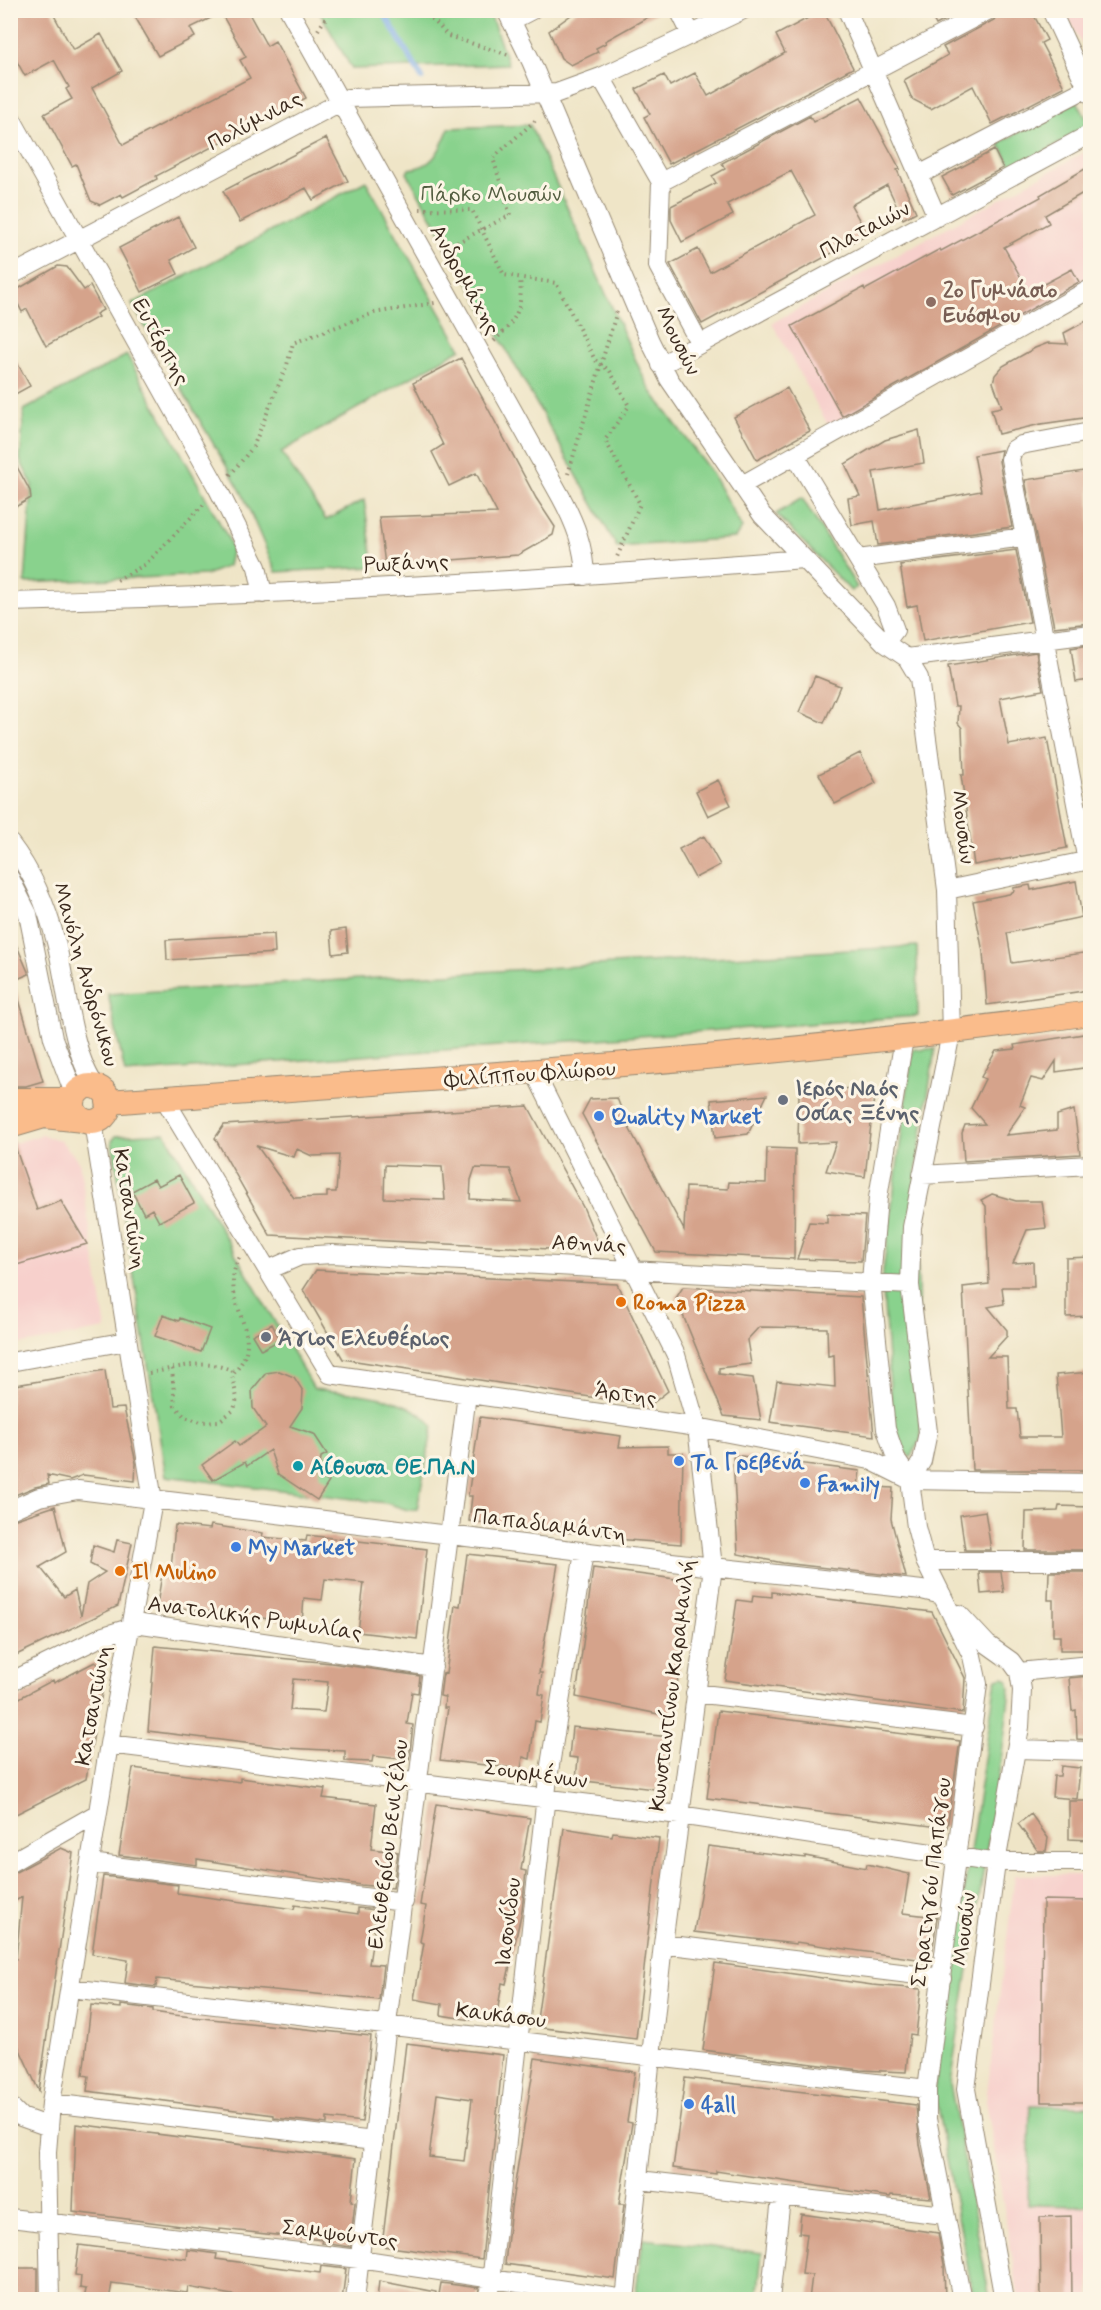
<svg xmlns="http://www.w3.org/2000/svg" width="1101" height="2310" viewBox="0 0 1101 2310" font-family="Mynerve,sans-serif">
<rect width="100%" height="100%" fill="#fcf5e5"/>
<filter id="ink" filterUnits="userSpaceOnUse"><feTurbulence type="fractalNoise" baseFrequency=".0167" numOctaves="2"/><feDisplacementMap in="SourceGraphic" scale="12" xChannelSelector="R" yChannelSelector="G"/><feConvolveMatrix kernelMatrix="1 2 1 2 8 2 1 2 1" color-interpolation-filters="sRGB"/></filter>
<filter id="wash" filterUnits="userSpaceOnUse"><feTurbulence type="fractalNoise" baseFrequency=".008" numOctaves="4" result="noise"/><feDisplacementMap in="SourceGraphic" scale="24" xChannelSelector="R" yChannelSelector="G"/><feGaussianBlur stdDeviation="1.35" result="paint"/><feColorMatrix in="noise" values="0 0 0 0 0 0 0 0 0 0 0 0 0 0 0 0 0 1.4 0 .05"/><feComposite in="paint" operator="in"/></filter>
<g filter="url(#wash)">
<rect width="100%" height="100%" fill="#efe5c7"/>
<path fill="#f7d0cc" d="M1065 11H1090V42L1084 44 1080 41Z
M1089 150 1090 282 829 427 772 323Z
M41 1135 60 1140 79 1161 106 1329 11 1346V1144Z
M1015 1875H1090V2299H1019L986 2100Z"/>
<path fill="#89d28d" stroke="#627e56" stroke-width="1.5" d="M319 11H489L508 64 352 69Z
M1077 101 1090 126 1013 170 999 143Z
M530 125 642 374 651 391 711 472 742 528 735 538 617 547 407 173 409 169C436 167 440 148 449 128Z
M366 181 461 349 281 452 326 520 364 500 374 567 276 572 242 493 132 304Z
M127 355 227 536 232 548 228 566 206 575 25 583 32 484 20 460 24 410Z
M802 498 857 587 851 591 776 514Z
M917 946 918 1016 125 1073 108 994Z
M913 1049H935L916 1172 921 1439 910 1457 894 1439 882 1279Z
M165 1133 314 1389C353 1394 406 1393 433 1426L417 1509 408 1510 386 1503 166 1476 112 1141 116 1136Z
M1003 1677 1008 1680 1010 1688 1004 1740 950 2084 990 2299 974 2300 934 2091 995 1686 997 1679Z
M1030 2105 1090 2106V2206L1028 2205Z
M643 2239 762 2253 757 2299H635Z"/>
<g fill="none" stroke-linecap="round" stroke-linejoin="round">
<path stroke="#7faee9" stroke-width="6" d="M382 10 422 78"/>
</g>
<g id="blocks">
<path fill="#d5a38b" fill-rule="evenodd" d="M10 10H51L73 50 101 34 122 71 92 88 123 145 250 78 240 60 246 57 221 13 190 28 195 37 158 56 131 10H247L267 46 275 41 306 98 156 176 157 179 123 197 121 194 100 205 91 201 76 164 72 166 44 114 72 99 66 89 69 87 54 60 25 76 10 49Z
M578 10H661L605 41 606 43 596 48 598 52 571 65 561 58 549 31Z
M823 10 853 68 669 164 644 117 650 114 636 89 664 75 670 86 695 73 708 96 785 53 776 35Z
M928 10H964L936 25Z
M1000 10H1031L1047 40 1041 43 1064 87 992 124 973 86 931 109 912 99 904 80 948 55 943 47 994 20Z
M861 97 900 169 897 170 916 212 903 219 887 185 851 205 867 234 702 324 670 264 698 249 710 272 815 215 791 171 727 204 733 215 682 242 671 220V206L716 183 712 176 725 169 722 163 810 116 813 122Z
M326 138 348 181 313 200 306 188 240 222 223 191Z
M994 150 1003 168 952 195 942 177Z
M1090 166V189L1045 215 1049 223 1004 247 1029 292 1072 269 1079 282 842 416 792 326 864 287 865 290 940 249 941 251 1041 197 1040 195Z
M178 217 194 247 171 260 178 274 142 292 119 248Z
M58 266 67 267 84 290 90 286 103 310 96 314 98 317 46 346 27 309 22 312 17 302 18 289Z
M1090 319V417L1041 424 998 434 991 409 1002 407 993 382 995 375 1003 366 1035 348 1048 343 1067 344 1064 333Z
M10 350 30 386 10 397Z
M461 358 536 498 555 527 553 535 518 555 385 565 379 517 497 513 476 473 449 486 432 452 443 445 413 383Z
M787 388 810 431 757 460 734 417Z
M919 430 924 463 873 472 880 510 981 491 974 455 1001 450 999 461 1012 527 878 545 874 521 852 525 848 498 860 496 845 464 885 440Z
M10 454 30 491 31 498 10 510Z
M1090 470V623L1054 627 1025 480Z
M1016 550 1030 622 923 641 917 605 907 607 900 565Z
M1090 645V680L1076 682 1071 648Z
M1036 652 1043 690 1000 698 1009 745 1047 738 1067 848 974 865 961 775H964L962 728 958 723 959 706H955L948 666Z
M815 676 840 686 824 723 799 712Z
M860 753 876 783 835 804 819 774Z
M718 780 731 805 708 816 696 791Z
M704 836 720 865 695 878 679 849Z
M1076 881 1082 917 1007 933 1012 963 1090 952V990L987 1005 983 952 973 901 1009 894 1014 891 1013 888 1030 885 1031 890Z
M346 929 348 952 333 954 331 931Z
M10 930 29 974 10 982Z
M274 934 275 953 167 960 166 940Z
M10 986H15L43 1081 26 1086H10Z
M1090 1033V1067L1056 1072V1061L1043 1081 1031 1078 1020 1105 1025 1107 1006 1135 1057 1130V1115L1074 1110 1080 1154 964 1161 962 1133 965 1125 985 1124 971 1108 985 1079 981 1077 996 1051 1015 1049 1014 1045Z
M852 1088H875L865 1177 826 1171 836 1142 798 1144 799 1093Z
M767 1095 748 1134 715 1138 711 1100Z
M617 1098 627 1124 684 1230 686 1187 728 1189 729 1182 766 1183 767 1148 795 1149 794 1259 656 1252 582 1114 590 1099Z
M528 1106 584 1209 597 1240 589 1251 270 1235 215 1138 224 1125ZM257 1146 294 1157 297 1149 312 1156 339 1155 336 1192H327V1197L294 1198ZM385 1165 442 1167 445 1200 384 1198ZM475 1168 510 1169 521 1202 470 1199 471 1180Z
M10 1141H13L37 1210 61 1201 87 1244 10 1267Z
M179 1175 194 1203 159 1222 152 1209 144 1214 132 1191 154 1179 158 1186Z
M992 1194 1016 1201H1042L1046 1228 1027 1230 1013 1263 1033 1262 1034 1287H1002L1004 1304 988 1307 1007 1330V1336L988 1357H1007L1009 1409H1017L1020 1437H1061L1056 1375 1090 1372V1470H972L963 1287 989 1284 986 1206 981 1200Z
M827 1214 865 1216 861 1261 797 1259 809 1222 827 1223Z
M1090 1257V1316L1066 1317V1258Z
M316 1270 617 1284 668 1391 649 1406 343 1359 303 1290Z
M683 1287 861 1297 874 1436 770 1422 777 1381 835 1387 834 1355 828 1356 827 1328 759 1327 747 1340 751 1364 719 1368V1374L753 1378 761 1420 724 1416 676 1298Z
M163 1315 179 1321 180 1318 210 1329 201 1352 155 1336Z
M272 1324 280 1340 261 1350 252 1335Z
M105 1370 110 1409 124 1408 136 1463 135 1481 83 1475 70 1480 47 1475 49 1484 35 1487 10 1497V1386Z
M279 1371 294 1377 303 1391 302 1408 290 1426 314 1434 327 1454 321 1457 319 1476 329 1482 317 1500 278 1474 270 1450 247 1466 245 1462 213 1480 202 1465 235 1441 239 1446 266 1427 253 1408 252 1390 266 1373Z
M480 1417 621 1436 619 1447 668 1446V1453H683L681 1544 615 1539V1535L563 1532 469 1521 472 1496H468Z
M733 1455 860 1471 858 1486 893 1488 891 1519 906 1577 783 1563 738 1554Z
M55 1506 66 1552 40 1567 64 1597 75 1590 81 1616 87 1584 105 1572 90 1564 93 1545 114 1552 117 1540 132 1543 118 1606 10 1658V1521Z
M1059 1506 1090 1507V1550H1025L1026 1512 1058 1511Z
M985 1511 991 1550H965L960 1515Z
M175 1525 210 1529 211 1525 263 1533 262 1537 306 1541 307 1535 427 1549 417 1639 358 1632 364 1583 325 1579 322 1600 304 1598 302 1623 157 1605 163 1568 171 1569Z
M467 1554 558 1564 539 1673H542L539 1694 544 1695 540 1722 535 1721 530 1759 523 1757 521 1769 440 1760 448 1708H444L445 1697 440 1696 443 1673 446 1674 455 1605 460 1606Z
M593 1568 690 1581 673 1717 576 1697Z
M979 1572H1001L1004 1592 981 1594Z
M1049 1572H1090V1650H1060V1636H1053V1600H1048Z
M772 1592 932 1612 965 1678 963 1713 725 1680 737 1600 752 1602 753 1595 772 1597Z
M155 1646 331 1663 420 1676 418 1693 412 1692 407 1724 413 1725 409 1760 373 1756 372 1762 345 1761V1751L286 1748 148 1731ZM293 1679 328 1682 324 1712 290 1710Z
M95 1662 106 1670 100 1704 95 1703 91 1732 94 1733 86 1779 10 1817V1703L53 1680 54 1683Z
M1090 1676V1740L1077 1739 1076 1710 1072 1711 1069 1678Z
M718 1711 960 1741 947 1828 707 1798Z
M572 1727 670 1737 663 1790 576 1780 578 1758 569 1757Z
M1061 1766 1080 1768 1077 1799 1052 1797 1054 1776H1060Z
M133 1768 240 1782V1778L325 1789 323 1798 376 1804 371 1849 398 1852 393 1888 361 1885 197 1859V1865L119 1855Z
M1069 1801H1090V1840L1069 1839Z
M436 1804 530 1818 521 1870 526 1871 522 1910 506 1984 502 1983 496 2020 472 2017 471 2020 441 2015 442 2004 414 1999 424 1943 420 1942 426 1906 420 1905Z
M1031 1814 1048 1838 1046 1851H1038L1018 1824Z
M564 1828 612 1836 613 1832 659 1838 636 2039 536 2027Z
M708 1846 805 1858V1856L866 1868 867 1864 909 1874 903 1913 937 1917 931 1961 796 1942V1944L694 1932Z
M61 1848 73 1853 39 2091 16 2041 10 2044V1959H16L22 1897 10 1904V1875Z
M103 1876 178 1885 177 1893 294 1909 295 1905 358 1914V1908L377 1910 369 1964 383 1965 379 2000 157 1979 156 1987 125 1983 128 1960 92 1954Z
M1043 1900 1090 1901V2102H1041Z
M715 1963 872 1985 921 1989 916 2035 910 2034 906 2072 860 2070 703 2050Z
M91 2005 121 2008V2005L153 2009V2012L174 2015 371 2036 362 2122 327 2118V2124L303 2121 274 2118V2115L87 2091 89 2076 83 2075Z
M406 2043 503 2055 482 2259 382 2246ZM437 2094 472 2099 464 2161 429 2157Z
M535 2058 635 2072 627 2122 632 2123 619 2204H624L615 2279 505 2264 511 2208Z
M685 2078 916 2105 920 2145 931 2198 891 2195 890 2197 716 2171V2174L673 2168Z
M76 2124 356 2159 351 2201 355 2202 350 2247 322 2243 323 2240 220 2229V2231L73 2212Z
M801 2214 938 2233 944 2264 945 2300H809L812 2275 802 2274 807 2234 799 2233Z
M1071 2216 1072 2300H1041L1040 2217Z
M79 2245 187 2259 188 2250 217 2254 216 2259 320 2273 321 2266 346 2269 342 2300H260L188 2287 187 2293 112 2283 109 2300H84L86 2289 80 2288 81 2276 75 2275Z
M10 2268H38V2300H10Z
M379 2281 436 2292 435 2300H377Z
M441 2283 479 2288 478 2300H438Z"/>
</g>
</g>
<g filter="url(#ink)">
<use href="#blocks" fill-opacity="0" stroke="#958872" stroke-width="1.5"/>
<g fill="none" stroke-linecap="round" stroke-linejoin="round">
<defs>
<path id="minor" d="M289 10 561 497C575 523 584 546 585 576
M506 10 531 61 650 341 669 379 762 515 885 643 907 658 919 678 947 890 951 1033 912 1227 910 1285 928 1432 922 1461 910 1480
M679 10 691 34
M847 10 937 217
M1051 10 1090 94
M511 21 532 10
M601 77 661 182 658 266 700 344
M10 116 218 489 257 567 263 594
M919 175 1087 88
M661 182 989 10
M10 276 348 98 557 93 601 77 743 10
M661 365 1090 134
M795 455 886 606 895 630 885 643
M742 485 1090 289
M858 559 1025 537
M10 602C275 596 539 580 803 559
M907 658 1090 634
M10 843C33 873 47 906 56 942 67 984 71 1055 97 1088
M1087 861 1010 459 1013 450 1021 445 1090 432
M10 878 28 914 53 1038 75 1096
M947 890 1090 860
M904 1038 878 1198 871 1281 886 1429 897 1461 910 1480 916 1527 925 1561 972 1656 978 1684 927 2089V2119L962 2300
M535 1073 676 1355 697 1427 713 1567 663 1944 625 2300
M164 1098 330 1374 697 1427 870 1460 910 1480 1090 1483
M922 1175 1090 1165
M268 1270 300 1256 332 1254 910 1285
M10 1362 127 1341
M10 1510 39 1497 78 1490 713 1567 922 1590 942 1595
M925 1561H1090
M959 1614 987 1644 1011 1661 1019 1672 1022 1690 1020 1727 996 1863 966 2089 1004 2300
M1019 1672 1090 1665
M10 1682 103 1636 142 1624 433 1667
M695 1693 974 1727
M109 1744 679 1815 991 1862H1090
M1016 1749 1090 1751
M10 1863 98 1813
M90 1863 404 1902
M663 1944 942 1978
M70 1988 927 2089
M51 2103 374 2141
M10 2106 21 2117 49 2127
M639 2180 945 2215
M10 2218 359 2259 625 2299
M50 2300 47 2152 51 2103 109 1744 153 1501 93 1122
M355 2300 387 2024 467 1394
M489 2300 548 1778 584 1552
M770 2300 781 2198"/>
<path id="major" d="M73 1104a18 18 0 1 1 36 0a18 18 0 1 1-36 0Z
M10 1100H73
M108 1102C437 1078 764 1060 1090 1013
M10 1126 44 1116 83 1120"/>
</defs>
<use href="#minor" stroke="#958872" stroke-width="20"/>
<use href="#major" stroke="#958872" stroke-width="26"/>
<path stroke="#958872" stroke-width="4" stroke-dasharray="1.5 4.5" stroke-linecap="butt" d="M424 10 448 36 509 55
M318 30 331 10
M420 209 472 210 504 275 556 283 595 360 610 371 629 406 605 440 640 504 617 557
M441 251 510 215 493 158 538 118
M494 341C516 320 523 310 520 278
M568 474 617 311
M230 475 253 447 287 365 293 343 374 313 435 303
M117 580 146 564 205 503
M172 1369 175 1406 185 1417 201 1422 219 1421 234 1410 237 1398 232 1376C237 1369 244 1361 246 1352 253 1323 219 1291 240 1257
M149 1373C180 1368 204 1357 235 1372"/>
<use href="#minor" stroke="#fff" stroke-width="18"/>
<use href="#major" stroke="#fabc8b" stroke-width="24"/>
</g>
</g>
<circle fill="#8d6e63" stroke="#fcf5e5" stroke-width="2" cx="931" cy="302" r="6"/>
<g fill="#6b7280" stroke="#fcf5e5" stroke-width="2">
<circle cx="783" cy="1100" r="6"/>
<circle cx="266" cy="1337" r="6"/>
</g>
<g fill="#3f7fe0" stroke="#fcf5e5" stroke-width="2">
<circle cx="599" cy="1116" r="6"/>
<circle cx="679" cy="1461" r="6"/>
<circle cx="805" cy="1483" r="6"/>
<circle cx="236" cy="1547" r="6"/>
<circle cx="689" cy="2104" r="6"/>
</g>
<g fill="#e8710a" stroke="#fcf5e5" stroke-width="2">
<circle cx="621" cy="1302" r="6"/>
<circle cx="120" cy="1571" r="6"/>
</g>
<circle fill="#0f9aa8" stroke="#fcf5e5" stroke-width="2" cx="298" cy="1466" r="6"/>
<g text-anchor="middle" stroke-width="6" stroke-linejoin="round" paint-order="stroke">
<g font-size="22" fill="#3b2a1e" stroke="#fcf5e5">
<text transform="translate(254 120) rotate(-28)" y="8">Πολύμνιας</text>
<text transform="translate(864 229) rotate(-28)" y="8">Πλαταιών</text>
<text transform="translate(466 279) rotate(61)" y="8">Ανδρομάχης</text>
<text transform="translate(679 340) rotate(63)" y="8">Μουσών</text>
<text transform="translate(162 341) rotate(61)" y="8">Ευτέρπης</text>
<text transform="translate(406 562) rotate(-3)" y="8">Ρωξάνης</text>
<text transform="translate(964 827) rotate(83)" y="8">Μουσών</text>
<text transform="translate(87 974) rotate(74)" y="8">Μανόλη Ανδρόνικου</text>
<text transform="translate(530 1073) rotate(-4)" y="8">Φιλίππου Φλώρου</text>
<text transform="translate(131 1209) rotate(81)" y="8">Κατσαντώνη</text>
<text transform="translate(589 1243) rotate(3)" y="8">Αθηνάς</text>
<text transform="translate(626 1393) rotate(8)" y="8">Άρτης</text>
<text transform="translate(550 1524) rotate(7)" y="8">Παπαδιαμάντη</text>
<text transform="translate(255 1617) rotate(8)" y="8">Ανατολικής Ρωμυλίας</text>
<text transform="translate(671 1685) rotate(-83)" y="8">Κωνσταντίνου Καραμανλή</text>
<text transform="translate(92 1705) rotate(-80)" y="8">Κατσαντώνη</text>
<text transform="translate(536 1773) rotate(8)" y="8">Σουρμένων</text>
<text transform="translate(387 1844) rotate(-83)" y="8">Ελευθερίου Βενιζέλου</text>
<text transform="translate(930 1882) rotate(-83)" y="8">Στρατηγού Παπάγου</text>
<text transform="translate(507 1922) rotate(-83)" y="8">Ιασoνίδου</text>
<text transform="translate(963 1929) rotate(-83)" y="8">Μουσών</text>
<text transform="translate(501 2014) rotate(7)" y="8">Καυκάσου</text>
<text transform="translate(340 2233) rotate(7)" y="8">Σαμψούντος</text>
</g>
<g font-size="22" fill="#525c3f" stroke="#fcf5e5">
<text x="491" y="201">Πάρκο Μουσών</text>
</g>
<g font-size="22" font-weight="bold" fill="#785e54" stroke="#fcf5e5" text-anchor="start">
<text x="943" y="297">2ο Γυμνάσιο<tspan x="943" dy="25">Ευόσμου</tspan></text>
</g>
<g font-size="22" font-weight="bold" fill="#5b616d" stroke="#fcf5e5" text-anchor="start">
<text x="795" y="1095">Ιερός Ναός<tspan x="795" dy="25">Οσίας Ξένης</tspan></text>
<text x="278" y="1345">Άγιος Ελευθέριος</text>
</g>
<g font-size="22" font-weight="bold" fill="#366cbe" stroke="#fcf5e5" text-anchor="start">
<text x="611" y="1124">Quality Market</text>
<text x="691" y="1469">Τα Γρεβενά</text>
<text x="817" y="1491">Family</text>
<text x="248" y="1555">My Market</text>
<text x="701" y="2112">4all</text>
</g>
<g font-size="22" font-weight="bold" fill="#c56008" stroke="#fcf5e5" text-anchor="start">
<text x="633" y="1310">Roma Pizza</text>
<text x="132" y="1579">Il Mulino</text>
</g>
<g font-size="22" font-weight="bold" fill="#0d838f" stroke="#fcf5e5" text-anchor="start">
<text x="310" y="1474">Αίθουσα ΘΕ.ΠΑ.Ν</text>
</g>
</g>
<rect width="1101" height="2310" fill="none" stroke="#fcf5e5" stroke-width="36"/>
</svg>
